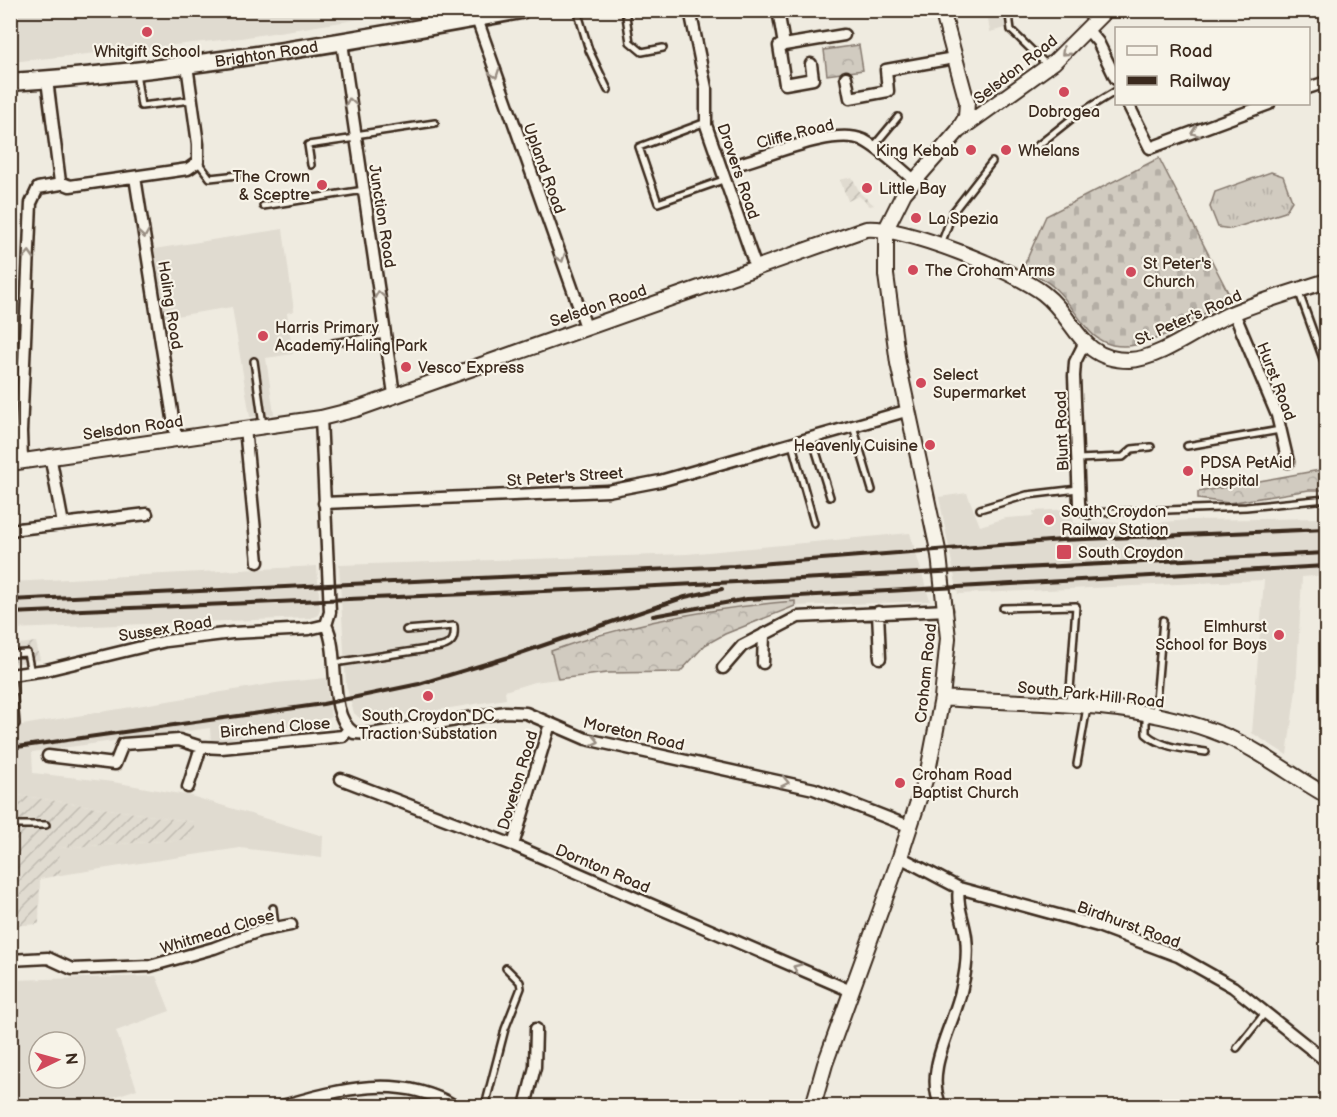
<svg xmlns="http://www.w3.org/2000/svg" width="1337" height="1117" viewBox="0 0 1337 1117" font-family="'Balsamiq Sans',sans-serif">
<defs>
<pattern id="industrial-furrows" width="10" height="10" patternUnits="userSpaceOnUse" patternTransform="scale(1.5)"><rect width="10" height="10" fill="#e0dbd0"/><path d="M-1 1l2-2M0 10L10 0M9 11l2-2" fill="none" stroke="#c1bcb2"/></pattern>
<pattern id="grass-tufts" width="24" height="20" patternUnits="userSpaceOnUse" patternTransform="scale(1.5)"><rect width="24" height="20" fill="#d1cbc0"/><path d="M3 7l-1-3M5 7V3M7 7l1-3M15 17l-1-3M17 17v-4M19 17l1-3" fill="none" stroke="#b4aea5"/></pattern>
<pattern id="forest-crowns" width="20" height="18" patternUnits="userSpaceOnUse" patternTransform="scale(1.5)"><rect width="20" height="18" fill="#d1cbc0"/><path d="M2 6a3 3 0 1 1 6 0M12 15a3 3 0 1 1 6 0" fill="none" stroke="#b4aea5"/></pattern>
<pattern id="cemetery-stones" width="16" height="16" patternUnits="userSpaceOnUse" patternTransform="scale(1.5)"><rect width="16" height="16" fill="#d1cbc0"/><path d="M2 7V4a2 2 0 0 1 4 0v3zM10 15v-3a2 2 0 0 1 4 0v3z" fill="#b4aea5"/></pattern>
</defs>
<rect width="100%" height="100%" fill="#efebe0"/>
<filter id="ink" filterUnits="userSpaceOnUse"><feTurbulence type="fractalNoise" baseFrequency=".0167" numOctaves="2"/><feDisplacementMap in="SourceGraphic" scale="12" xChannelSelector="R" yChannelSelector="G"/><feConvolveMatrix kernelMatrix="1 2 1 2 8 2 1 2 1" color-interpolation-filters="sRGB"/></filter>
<g filter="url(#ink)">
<path fill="#e0dbd0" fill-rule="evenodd" d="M378 11 380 16 241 38 11 62V11Z
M987 11H1006L1009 27 990 32Z
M283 229 294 311 287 313 293 354 266 358 274 414 250 417 232 307 164 318 154 249Z
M967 493 980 526 1006 518 1034 516 1033 511 1072 509 1074 523 1125 522 1126 525 1189 520 1326 518V575L1302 577 1296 690 1287 755 1252 733 1264 580 958 594 939 497Z
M910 533 930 601 795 606 725 634 682 617 606 631 551 651 558 679 534 682 505 691 506 699 364 722 354 713 346 685 339 565 687 554Z
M317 566 320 610 318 615 311 618 11 629V582Z
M326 678 331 718 211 743 210 728 32 752 33 773 113 782 191 796 323 836 322 858 240 848 61 875 58 848 193 839 194 822 11 794 10 727 276 683Z
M156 976 170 1011 116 1031 137 1089 87 1106H11V980ZM39 1042H75V1078H39Z"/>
<path fill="url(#industrial-furrows)" d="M852 177 860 193 874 205 870 206 859 196 848 201 840 180Z
M36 642 40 660 11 664 10 645Z
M11 794 194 822V839L59 848 61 875 40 879 39 924 11 926Z"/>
<path fill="url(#grass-tufts)" stroke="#867a6f" stroke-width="1.5" d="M1271 172 1283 176 1292 201 1285 212 1231 229 1218 227 1210 207 1215 192Z"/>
<path fill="url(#forest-crowns)" stroke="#867a6f" stroke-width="1.5" d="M859 45 863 70 827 75 824 50Z
M1326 469V490H1309L1229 503 1198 499V492Z
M795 601V606L725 634 705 645 680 672 607 673 558 679 551 651C630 622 711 608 795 601Z"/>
<path fill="url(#cemetery-stones)" stroke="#867a6f" stroke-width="1.5" d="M1159 158 1232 300C1191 315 1124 377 1086 327 1063 297 1060 286 1023 268L1046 216Z"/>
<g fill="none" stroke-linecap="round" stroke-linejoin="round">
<defs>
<path id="lane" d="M577 10 589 50 608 90
M625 10 630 42 642 52 663 48
M1012 10 1009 15 1011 30 1047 65
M136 72 141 106 192 100
M706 122 639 147 658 203 726 179
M355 135 435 123
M873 147 898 117
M1036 147 1075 116 1116 91
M198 162 210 178 238 175
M311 165 308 145 356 138
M263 206 364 190
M941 244 953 212 992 162
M1298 290 1326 367
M333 343 385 335
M254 361 263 425
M853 426 872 490
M812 438 830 497
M792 444 814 523
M1187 446 1280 430
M1078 459 1123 457 1132 449 1151 447
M980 509 1027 495 1078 489
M1089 513 1246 507 1326 499
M1003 608 1076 606 1069 704
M10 654 27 653 31 673
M334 663 441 647C454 644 455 637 454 626L406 630
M12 675 16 724
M1155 713 1163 620
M1146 715V734C1162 748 1185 749 1206 752
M1077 764 1087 707
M10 825H46
M273 908 275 927
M1237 1048 1265 1013
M485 1106 505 1029 521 988 520 982 506 968"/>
<path id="street" d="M690 10 706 88V125L756 268
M778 10 784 45 844 35
M477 19 586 327
M1087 29 1098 42 1116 79
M342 43 394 394
M784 45 779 46 785 84 813 79 811 64
M846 77 850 98 888 91 886 70 954 58
M47 80 60 182 70 186 188 169 198 162V144L187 65
M1308 88 1326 82
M1128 104 1150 148 1269 104
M742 163C771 155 835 127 863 140 881 149 898 167 914 180
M135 177 176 437
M1234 313 1277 415 1288 462
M1084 344 1075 362 1074 376 1079 503 1080 509 1089 513
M245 428 258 562
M50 455 63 524
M22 460 21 432 31 203 38 188 61 184
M324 503 608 491 660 481 906 411
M10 530 147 514
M878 612 880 658
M326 625C341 654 326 714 354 733L371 734 505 712 526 713 586 739 814 789 911 827
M763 663 764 634
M723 668 742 646 798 617 947 610
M10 675 46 670 166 641 232 633 309 629 326 625 330 612 321 418
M48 756 115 764 123 744 179 740 201 747 221 748 343 736 349 729
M341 779 513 845 851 991
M188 787 201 747
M513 845 550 724
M900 857 959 888 1098 926 1178 956 1233 987 1326 1061
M10 960 48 958 72 969 150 966 214 948 259 931 291 925
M282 1106C341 1089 398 1073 455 1106
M525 1106 535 1067 536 1029
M941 1106C923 1070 955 1024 962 987 966 971 968 954 966 937 964 920 956 905 959 888"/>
<path id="secondary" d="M942 10 967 102 966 117 959 129
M10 463 321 418 357 409 866 229C903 226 1013 270 1043 293 1076 318 1078 360 1129 360 1160 359 1199 328 1228 315 1260 301 1294 292 1326 281
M942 698C1035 705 1136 699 1223 735 1260 750 1292 776 1326 795
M813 1106 825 1064 900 857 928 771 942 698 948 638 939 555 898 363 886 275V229L904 193 958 131 1054 62 1106 10"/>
<g id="primary">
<path id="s1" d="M10 82C183 71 352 41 521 10"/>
</g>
</defs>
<use href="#lane" stroke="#3b2a1e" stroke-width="10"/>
<use href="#street" stroke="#3b2a1e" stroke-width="15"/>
<use href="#secondary" stroke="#3b2a1e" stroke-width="18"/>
<use href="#primary" stroke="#3b2a1e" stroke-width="21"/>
<use href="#lane" stroke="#f7f3e8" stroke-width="5"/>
<use href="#street" stroke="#f7f3e8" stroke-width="10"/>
<use href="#secondary" stroke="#f7f3e8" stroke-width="14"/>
<use href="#primary" stroke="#f7f3e8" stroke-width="16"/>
<path stroke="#3b2a1e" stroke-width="4" d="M10 600 734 566 1062 540 1326 529
M10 613 616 588 1326 553
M653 616 747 599 1326 566
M10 748 323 704 419 684 509 657 685 597 722 589"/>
</g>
<defs><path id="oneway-chevron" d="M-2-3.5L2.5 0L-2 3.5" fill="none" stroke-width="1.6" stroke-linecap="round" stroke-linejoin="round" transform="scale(1.5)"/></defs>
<g stroke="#998e83">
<use href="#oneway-chevron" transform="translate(1065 52) rotate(136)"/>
<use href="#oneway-chevron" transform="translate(495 74) rotate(70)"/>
<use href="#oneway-chevron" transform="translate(350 102) rotate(-99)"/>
<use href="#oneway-chevron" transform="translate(1195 132) rotate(159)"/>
<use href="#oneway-chevron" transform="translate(144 234) rotate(81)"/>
<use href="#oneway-chevron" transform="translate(29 255) rotate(-87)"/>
<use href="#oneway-chevron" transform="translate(561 258) rotate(70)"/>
<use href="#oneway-chevron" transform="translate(379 295) rotate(-99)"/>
<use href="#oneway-chevron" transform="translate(595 741) rotate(13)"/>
<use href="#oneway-chevron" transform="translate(785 782) rotate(12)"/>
<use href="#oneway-chevron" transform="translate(797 968) rotate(-157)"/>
</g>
</g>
<g fill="#d1495b" stroke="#f7f3e8" stroke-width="2">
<circle cx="147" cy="32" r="6"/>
<circle cx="1064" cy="92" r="6"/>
<circle cx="971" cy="150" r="6"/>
<circle cx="1006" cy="150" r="6"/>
<circle cx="322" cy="185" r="6"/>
<circle cx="867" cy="188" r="6"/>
<circle cx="916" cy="218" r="6"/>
<circle cx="913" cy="270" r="6"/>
<circle cx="1131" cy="272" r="6"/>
<circle cx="263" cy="336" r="6"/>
<circle cx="406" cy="367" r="6"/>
<circle cx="921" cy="383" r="6"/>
<circle cx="930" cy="445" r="6"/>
<circle cx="1188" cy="471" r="6"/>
<circle cx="1049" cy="520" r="6"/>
<rect x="1056" y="544" width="16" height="16" rx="3"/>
<circle cx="1279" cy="635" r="6"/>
<circle cx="428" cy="696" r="6"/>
<circle cx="900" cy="783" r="6"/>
</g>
<g text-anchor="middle" stroke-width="4.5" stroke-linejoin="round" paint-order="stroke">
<g font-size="16" fill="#3b2a1e" stroke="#f7f3e8" text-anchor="start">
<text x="147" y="57" text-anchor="middle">Whitgift School</text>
<text x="1064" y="117" text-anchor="middle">Dobrogea</text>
<text x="959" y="156" text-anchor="end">King Kebab</text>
<text x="1018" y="156">Whelans</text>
<text x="310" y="182" text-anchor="end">The Crown<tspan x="310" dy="18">&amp; Sceptre</tspan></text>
<text x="879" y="194">Little Bay</text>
<text x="928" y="224">La Spezia</text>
<text x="1143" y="269">St Peter's<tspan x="1143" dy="18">Church</tspan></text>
<text x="925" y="276">The Croham Arms</text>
<text x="275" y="333">Harris Primary<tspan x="275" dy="18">Academy Haling Park</tspan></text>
<text x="418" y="373">Vesco Express</text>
<text x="933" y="380">Select<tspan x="933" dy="18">Supermarket</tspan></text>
<text x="918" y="451" text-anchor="end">Heavenly Cuisine</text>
<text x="1200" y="468">PDSA PetAid<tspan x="1200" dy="18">Hospital</tspan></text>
<text x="1061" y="517">South Croydon<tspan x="1061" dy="18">Railway Station</tspan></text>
<text x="1078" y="558">South Croydon</text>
<text x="1267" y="632" text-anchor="end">Elmhurst<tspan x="1267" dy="18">School for Boys</tspan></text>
<text x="428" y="721" text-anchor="middle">South Croydon DC<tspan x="428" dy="18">Traction Substation</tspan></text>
<text x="912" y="780">Croham Road<tspan x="912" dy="18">Baptist Church</tspan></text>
</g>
<g font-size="16" fill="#3b2a1e" stroke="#f7f3e8">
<text dy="6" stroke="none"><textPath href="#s1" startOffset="258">Brighton Road</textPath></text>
<text transform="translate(1015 69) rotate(-38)" y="6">Selsdon Road</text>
<text transform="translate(795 133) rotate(-14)" y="6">Cliffe Road</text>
<text transform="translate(545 168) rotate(70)" y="6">Upland Road</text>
<text transform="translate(739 171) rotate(71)" y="6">Drovers Road</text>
<text transform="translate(383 216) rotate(81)" y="6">Junction Road</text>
<text transform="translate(171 305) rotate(81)" y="6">Haling Road</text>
<text transform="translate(598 305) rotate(-19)" y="6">Selsdon Road</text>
<text transform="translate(1188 317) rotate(-24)" y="6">St. Peter's Road</text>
<text transform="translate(1277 381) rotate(69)" y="6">Hurst Road</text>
<text transform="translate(133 427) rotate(-8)" y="6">Selsdon Road</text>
<text transform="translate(1061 431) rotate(-92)" y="6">Blunt Road</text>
<text transform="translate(565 476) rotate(-4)" y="6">St Peter's Street</text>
<text transform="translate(165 628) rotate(-9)" y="6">Sussex Road</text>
<text transform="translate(925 673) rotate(-84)" y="6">Croham Road</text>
<text transform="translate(1091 694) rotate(6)" y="6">South Park Hill Road</text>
<text transform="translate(275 727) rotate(-5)" y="6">Birchend Close</text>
<text transform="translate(634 733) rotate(13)" y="6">Moreton Road</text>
<text transform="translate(517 780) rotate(-73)" y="6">Doveton Road</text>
<text transform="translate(603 868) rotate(23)" y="6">Dornton Road</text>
<text transform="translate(1129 924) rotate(20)" y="6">Birdhurst Road</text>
<text transform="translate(217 931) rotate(-17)" y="6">Whitmead Close</text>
</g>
</g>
<rect width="1337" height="1117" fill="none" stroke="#f7f3e8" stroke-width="36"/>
<rect x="18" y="18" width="1301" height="1081" fill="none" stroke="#3b2a1e" stroke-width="2" filter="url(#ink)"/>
<rect x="1115" y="27" width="195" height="78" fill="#f7f3e8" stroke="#aca397" stroke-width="1.5"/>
<rect x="1127" y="46" width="30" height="9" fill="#f7f3e8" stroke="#aca397" stroke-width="1.5"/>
<text x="1169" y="57" font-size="18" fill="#3b2a1e">Road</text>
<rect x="1127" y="76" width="30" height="9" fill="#3b2a1e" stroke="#aca397" stroke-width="1.5"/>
<text x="1169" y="87" font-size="18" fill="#3b2a1e">Railway</text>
<g transform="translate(57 1060) rotate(85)"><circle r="28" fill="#f7f3e8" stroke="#aca397" stroke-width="1.5"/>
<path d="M0-4.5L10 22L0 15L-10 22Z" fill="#d1495b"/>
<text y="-9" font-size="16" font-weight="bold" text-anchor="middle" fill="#3b2a1e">N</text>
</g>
</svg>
